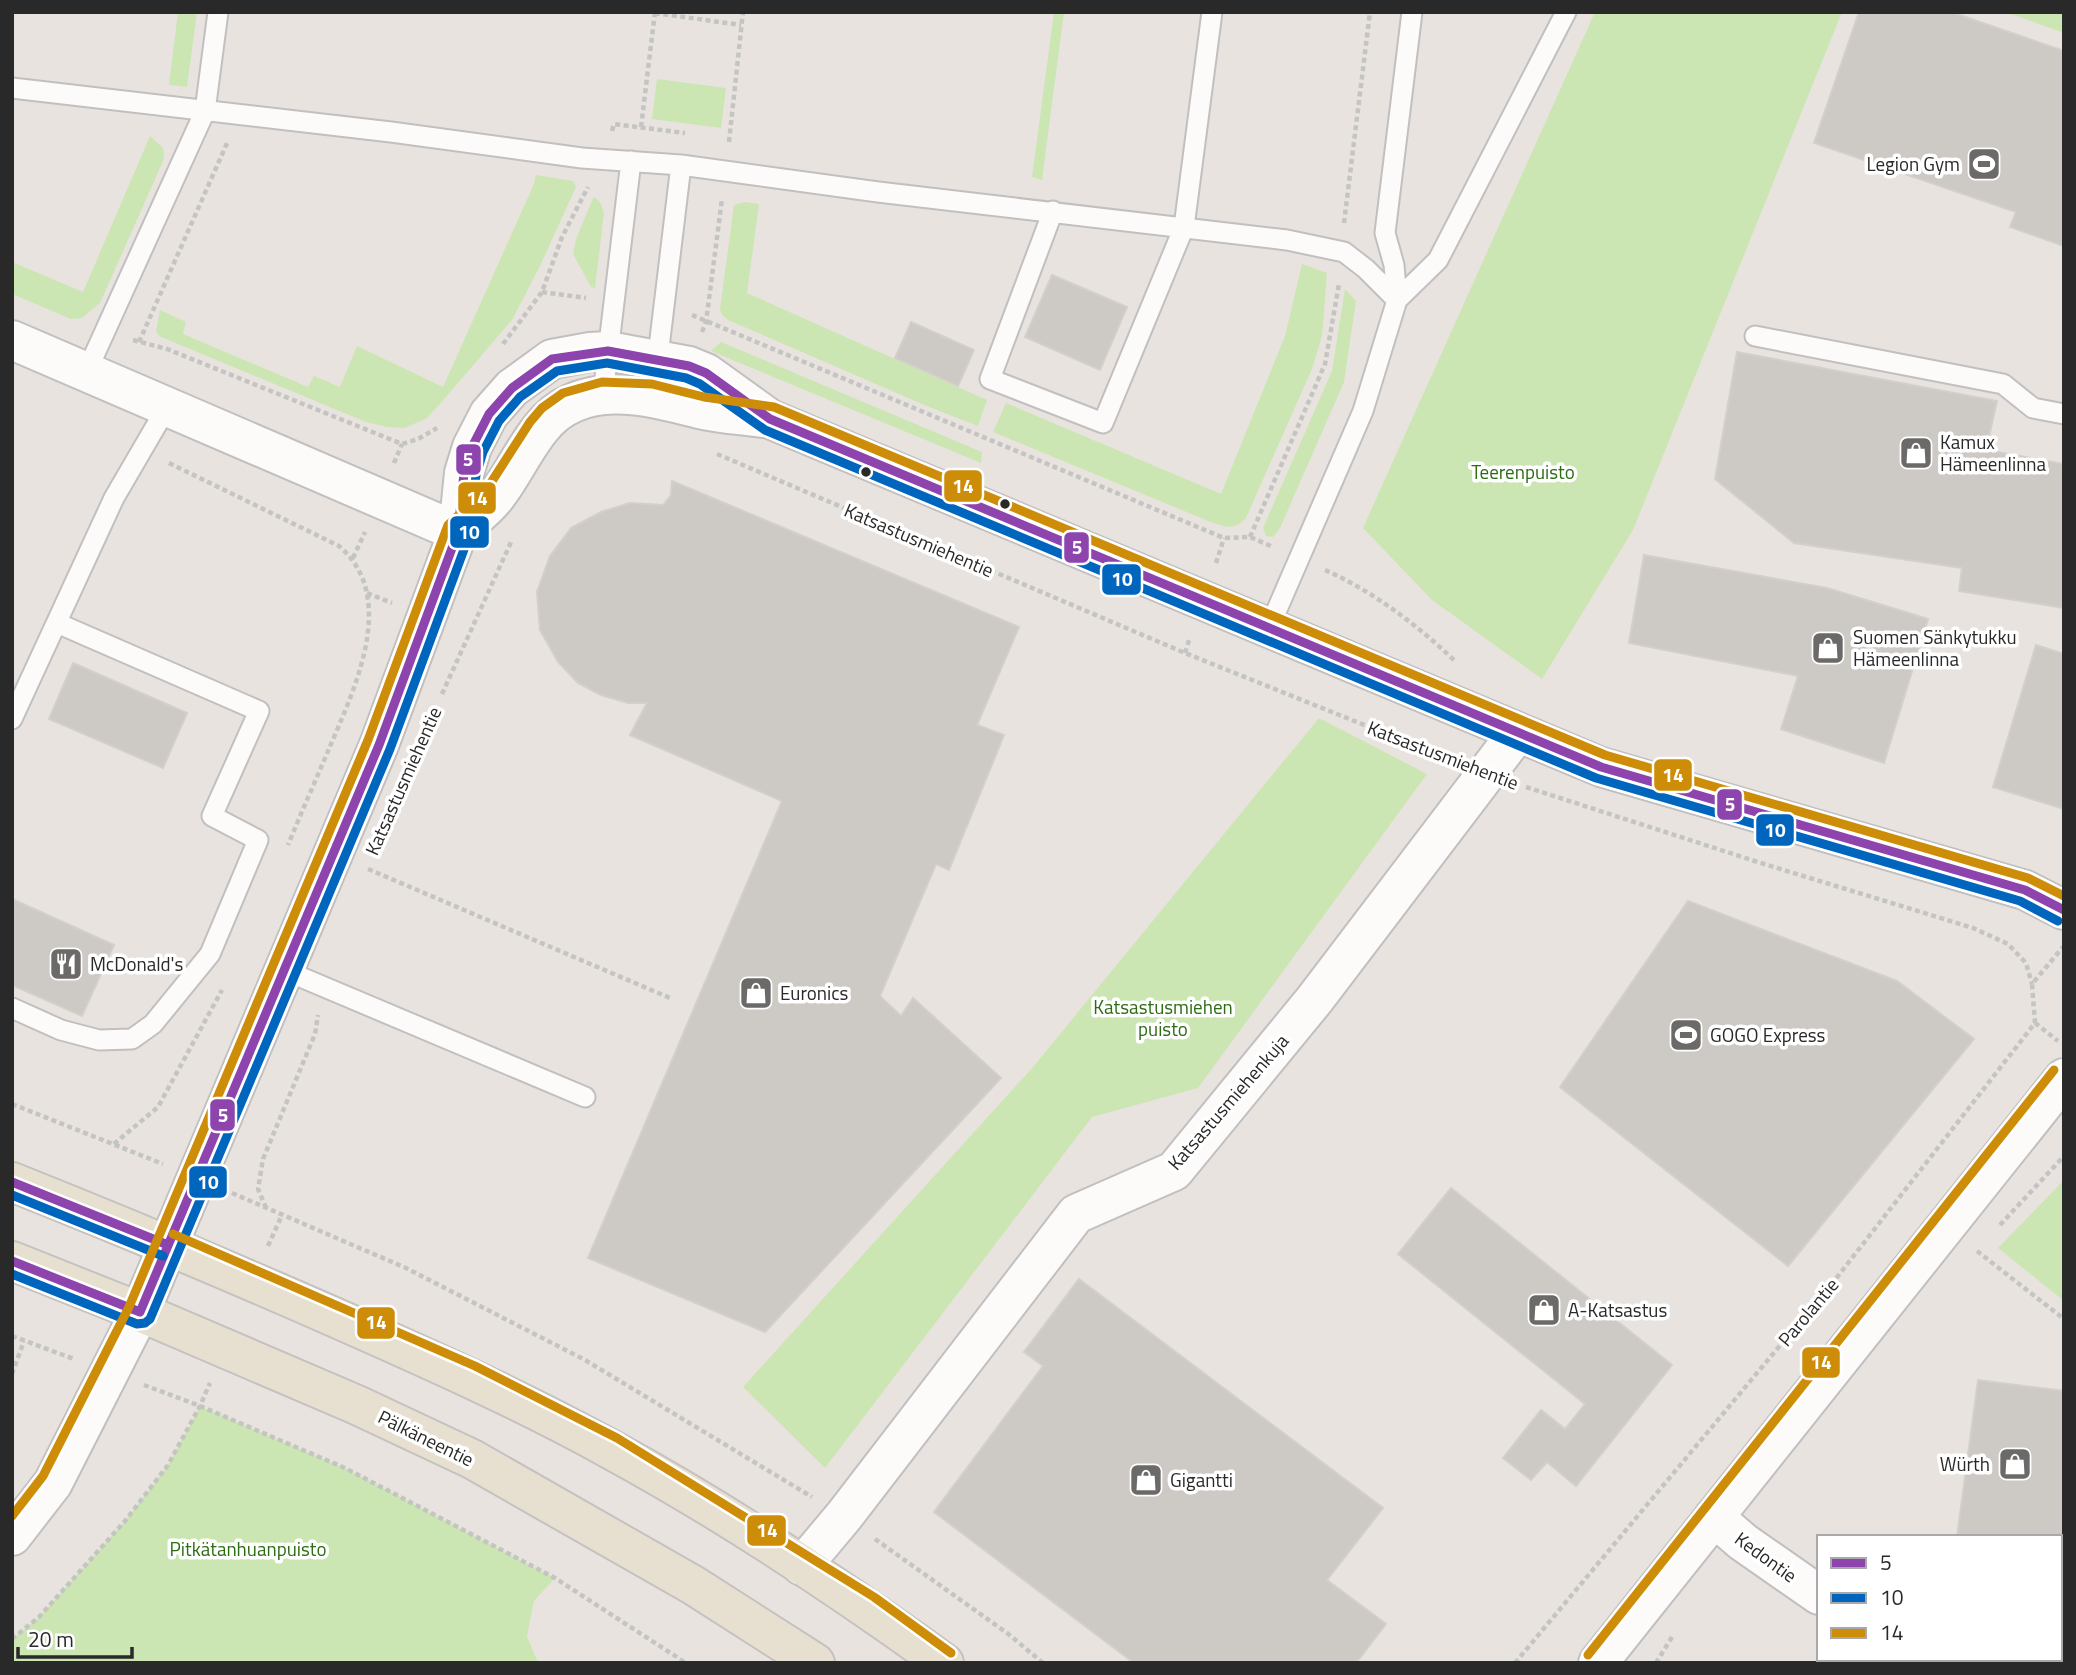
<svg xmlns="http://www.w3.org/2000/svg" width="2076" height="1675" viewBox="0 0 2076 1675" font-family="'Titillium Web',sans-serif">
<rect width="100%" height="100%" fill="#e8e3de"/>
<path fill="#cce6b3" d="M178 12H197L187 87 169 85Z
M1054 12H1064L1042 180 1032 177Z
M1595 12H1842L1633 530 1542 679 1432 600 1363 528Z
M2005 12H2064V33Z
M657 79 726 88 721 128 652 119Z
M150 136 163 148 164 159 100 303 82 318 71 319 12 294V262L83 292Z
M536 175 573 181 576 187 539 268 512 320 445 398 427 418 405 428 387 427 366 422 161 337 156 332 160 310 186 322 183 334 308 387 314 376 340 387 357 346 443 387 534 184Z
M593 198H596L601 204 604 213 595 288 591 287 573 254 576 239Z
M745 202 759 204 747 293 987 400 978 426 929 407 728 320 722 315 720 309 734 205Z
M1302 264 1327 273 1322 336 1312 369 1246 518C1234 532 1221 526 1206 520L993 432 1006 403 1221 494 1285 336Z
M1345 289 1356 301 1344 382 1280 528 1273 537 1266 536 1263 528 1332 371Z
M721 342 982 452 981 463 711 351Z
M1319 718 1427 774 1198 1088 1092 1117 825 1468 743 1387 1033 1067Z
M2064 1180V1301L1998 1248Z
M200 1406 345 1468 555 1578 534 1601 527 1636 538 1663H12V1639L39 1617 125 1521 168 1465Z"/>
<path fill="#cdc9c5" stroke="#d3cfca" stroke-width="2" d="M1859 12H1951L2064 51V246L2010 227 2016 212 1814 143Z
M1052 275 1127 307 1100 370 1025 337Z
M911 322 974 350 958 386 895 358Z
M1737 352 1997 401 1986 450 2064 464V608L1959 591 1962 568 1794 543 1715 479Z
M672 481 1019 627 977 725 1004 735 949 870 936 864 880 996 901 1016 913 998 1001 1078 765 1332 588 1258 782 801 630 735 647 703H628L601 695 578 683 558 662 540 630 537 592 550 556 571 528 601 512 630 503 663 505 671 495Z
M1644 555 1827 588 1928 619 1884 763 1781 729 1798 676 1629 643Z
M2036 645 2064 654V809L1993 787Z
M73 663 187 713 163 768 49 719Z
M12 899 114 945 82 1016 12 985Z
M1688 901 1897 981 1974 1039 1788 1266 1560 1087Z
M1451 1188 1672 1365 1576 1486 1547 1462 1531 1480 1503 1458 1541 1410 1565 1429 1585 1404 1398 1254Z
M1079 1279 1383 1508 1327 1580 1386 1624 1356 1663H1134L934 1512 1043 1366 1024 1352Z
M1978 1380 2064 1391V1663H2003L2004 1659H2060V1537H1957Z"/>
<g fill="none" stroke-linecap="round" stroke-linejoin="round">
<defs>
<path id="service" d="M12 88 391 132 582 158 681 165 878 192 1287 240 1344 252 1366 269 1397 300
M1053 211 990 379 1103 423 1184 227 1212 12
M1397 300 1394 265 1385 233 1412 12
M1755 336 2003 384 2033 408 2064 414
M657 364 681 165
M86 373 205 111 218 12
M603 394 631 161
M1269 628 1363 411 1397 300 1438 260 1566 12
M12 719 114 498 167 407
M284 970 585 1097
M12 1008 61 1030 99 1040 132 1039 153 1024 210 954 258 840 212 816 259 711 57 623"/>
<path id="minor" d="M12 340 458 532
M458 532C471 520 487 509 497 495 513 474 524 449 541 428 580 378 646 395 699 409 720 414 742 415 763 418
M1714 1517 1743 1542 1819 1595
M12 1536 53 1483 140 1312 379 745 458 532 464 473 472 447 489 414 512 388 552 359 590 352 608 351 689 366 706 373 770 419 1601 767 2025 890 2064 910
M802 1566 844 1516 1076 1214 1174 1171 1315 999 1518 732"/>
<path id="secondary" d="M1598 1663 2064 1078"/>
<path id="primary" d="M12 1182C120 1225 227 1270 334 1317 427 1358 521 1400 610 1449 726 1512 837 1586 944 1663
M12 1261 140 1312 357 1405 472 1459 693 1585 815 1663"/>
</defs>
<use href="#service" stroke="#c1bfc0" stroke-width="23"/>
<use href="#minor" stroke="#c1bfc0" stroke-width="42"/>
<use href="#secondary" stroke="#c1bfc0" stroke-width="42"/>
<use href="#primary" stroke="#c4c2c0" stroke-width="42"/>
<path stroke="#c4c4c3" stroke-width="4.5" stroke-dasharray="5 3.5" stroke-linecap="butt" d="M655 13 741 25
M641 127 655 12
M612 131 614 124 685 133
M729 142 743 12
M1344 223 1370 12
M542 292 586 298
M692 315 1224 538 1250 537 1273 547
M702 332 706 322 722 199
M133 340 167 349 402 444 418 439 437 428
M139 342 228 141
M503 344 542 292 562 237 588 187
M717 454 1185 653 1449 759
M169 463 339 546C400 598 353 692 328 751 315 782 301 813 288 845
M394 463 402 444
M1250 537 1325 364 1339 284
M353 558 365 532
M1216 563 1224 538
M1325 570C1374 592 1416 624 1455 661
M367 593 392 603
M1185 653 1190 637
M442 694 512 540
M1526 787 1761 863 1973 928 2008 944 2026 963 2032 984
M368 869 670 998
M2035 1023 2058 1041
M12 1104 163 1164
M114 1144 158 1107 222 990
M232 1193 406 1268 585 1360 812 1497
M266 1208 258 1189 263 1159 315 1034 318 1015
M2000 1225 2064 1156
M268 1246 282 1215
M1977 1251 2064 1319
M12 1336 74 1359
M12 1374 24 1341
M144 1385 200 1406 345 1468 555 1578 686 1663
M875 1539 1007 1633 1043 1663
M12 1639 39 1617 125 1521 168 1465 200 1406 210 1383
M1910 1659 1915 1663
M1515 1663 1838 1276 2035 1023 2032 984 2063 947
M1656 1663 1672 1637"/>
<use href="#service" stroke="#fcfbfa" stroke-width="19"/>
<use href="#minor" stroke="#fcfbfa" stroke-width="38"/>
<use href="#secondary" stroke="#fcfbfa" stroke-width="38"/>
<use href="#primary" stroke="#e7e0d1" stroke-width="38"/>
<defs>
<path id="bus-1" d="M12 1182 168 1245
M12 1261 140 1312 379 745 458 532 464 473 472 447 489 414 512 388 552 359 608 351 689 366 706 373 770 419 1601 767 2025 890 2064 910"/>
<path id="bus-2" d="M12 1195 163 1256
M12 1274 137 1324 145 1323 150 1319 390 749 469 536 476 475 483 452 499 421 520 397 557 371 607 363 686 378 700 384 765 430 1596 778 2020 901 2058 921"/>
<path id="bus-3" d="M173 1234 475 1366 617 1438 874 1597 951 1653
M12 1516 43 1476 129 1307 368 740 448 525 487 489 530 422 542 408 563 393 602 382 652 384 704 397 774 407 1605 755 2028 878 2064 896
M1588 1655 2054 1070"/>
</defs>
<use href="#bus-1" stroke="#fff" stroke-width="14"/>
<use href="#bus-2" stroke="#fff" stroke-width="14"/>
<use href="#bus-3" stroke="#fff" stroke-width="14"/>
<use href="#bus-1" stroke="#8e44ad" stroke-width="9"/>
<use href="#bus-2" stroke="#0065bd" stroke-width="9"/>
<use href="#bus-3" stroke="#ce8d08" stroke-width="9"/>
</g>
<defs>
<symbol id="stadium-square" viewBox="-11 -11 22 22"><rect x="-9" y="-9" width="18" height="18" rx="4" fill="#6c6a68" stroke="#fff"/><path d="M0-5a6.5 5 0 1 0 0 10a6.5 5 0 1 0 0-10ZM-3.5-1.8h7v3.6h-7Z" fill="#fff"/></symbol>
<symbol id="shop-square" viewBox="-11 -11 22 22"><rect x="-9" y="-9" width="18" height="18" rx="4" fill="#6c6a68" stroke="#fff"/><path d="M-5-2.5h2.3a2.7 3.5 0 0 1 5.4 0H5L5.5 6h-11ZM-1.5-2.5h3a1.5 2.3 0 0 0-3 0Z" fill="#fff"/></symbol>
<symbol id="restaurant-square" viewBox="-11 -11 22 22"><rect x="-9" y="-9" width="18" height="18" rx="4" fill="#6c6a68" stroke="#fff"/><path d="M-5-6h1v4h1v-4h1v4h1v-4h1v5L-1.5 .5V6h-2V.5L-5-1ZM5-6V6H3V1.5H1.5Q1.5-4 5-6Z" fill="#fff"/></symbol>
</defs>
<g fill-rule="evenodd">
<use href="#stadium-square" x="1965" y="145" width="38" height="38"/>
<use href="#shop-square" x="1897" y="434" width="38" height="38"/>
<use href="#shop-square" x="1809" y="629" width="38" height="38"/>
<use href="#restaurant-square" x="47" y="945" width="38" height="38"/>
<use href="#shop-square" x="737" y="974" width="38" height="38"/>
<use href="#stadium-square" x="1667" y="1016" width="38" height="38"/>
<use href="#shop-square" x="1525" y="1291" width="38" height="38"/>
<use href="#shop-square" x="1996" y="1445" width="38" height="38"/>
<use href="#shop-square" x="1127" y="1461" width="38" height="38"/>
</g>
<g fill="#292929" stroke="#fff" stroke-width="2.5">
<circle cx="866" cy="472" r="6"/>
<circle cx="1005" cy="504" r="6"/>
</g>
<g text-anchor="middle" stroke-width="7" stroke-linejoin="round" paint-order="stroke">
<g font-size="19" fill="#292929" stroke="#fff" text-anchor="start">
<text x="1960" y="171" text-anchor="end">Legion Gym</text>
<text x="1940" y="449">Kamux<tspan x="1940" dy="22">Hämeenlinna</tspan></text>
<text x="1853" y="644">Suomen Sänkytukku<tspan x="1853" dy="22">Hämeenlinna</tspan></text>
<text x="90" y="971">McDonald's</text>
<text x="780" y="1000">Euronics</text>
<text x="1710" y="1042">GOGO Express</text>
<text x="1568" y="1317">A-Katsastus</text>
<text x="1990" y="1471" text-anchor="end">Würth</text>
<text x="1170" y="1487">Gigantti</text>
</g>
<g font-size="19" fill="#2c6c13" stroke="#fff">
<text x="1523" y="479">Teerenpuisto</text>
<text x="1163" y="1014">Katsastusmiehen<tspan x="1163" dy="22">puisto</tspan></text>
<text x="248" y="1556">Pitkätanhuanpuisto</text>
</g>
<g font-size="19" fill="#292929" stroke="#fff">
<text transform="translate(919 540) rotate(23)" y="7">Katsastusmiehentie</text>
<text transform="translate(1443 755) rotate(21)" y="7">Katsastusmiehentie</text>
<text transform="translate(403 781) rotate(-66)" y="7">Katsastusmiehentie</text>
<text transform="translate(1228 1102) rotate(-49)" y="7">Katsastusmiehenkuja</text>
<text transform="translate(1808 1312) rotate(-50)" y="7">Parolantie</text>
<text transform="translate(426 1438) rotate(26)" y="7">Pälkäneentie</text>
<text transform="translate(1766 1557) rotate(36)" y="7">Kedontie</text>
</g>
</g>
<g stroke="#fff" stroke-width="2.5">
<rect x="455" y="443" width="27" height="33" rx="7" fill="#8e44ad"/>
<rect x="943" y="469" width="40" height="34" rx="7" fill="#ce8d08"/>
<rect x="457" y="481" width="40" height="34" rx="7" fill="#ce8d08"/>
<rect x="449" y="515" width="41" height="34" rx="7" fill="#0065bd"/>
<rect x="1063" y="531" width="27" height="33" rx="7" fill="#8e44ad"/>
<rect x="1101" y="563" width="41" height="33" rx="7" fill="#0065bd"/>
<rect x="1653" y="758" width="40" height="34" rx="7" fill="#ce8d08"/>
<rect x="1716" y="788" width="27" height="33" rx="7" fill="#8e44ad"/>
<rect x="1755" y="813" width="40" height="34" rx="7" fill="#0065bd"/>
<rect x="209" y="1098" width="27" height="34" rx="7" fill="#8e44ad"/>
<rect x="188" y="1165" width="40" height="34" rx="7" fill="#0065bd"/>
<rect x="356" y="1306" width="40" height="34" rx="7" fill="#ce8d08"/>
<rect x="1801" y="1346" width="40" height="33" rx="7" fill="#ce8d08"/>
<rect x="746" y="1514" width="41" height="33" rx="7" fill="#ce8d08"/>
</g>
<g font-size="19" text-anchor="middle" font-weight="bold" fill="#fff">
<text x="468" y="466">5</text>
<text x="963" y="493">14</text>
<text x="477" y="505">14</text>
<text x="469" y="539">10</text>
<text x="1077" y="554">5</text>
<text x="1122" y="586">10</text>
<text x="1673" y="782">14</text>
<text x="1730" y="811">5</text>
<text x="1775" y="837">10</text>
<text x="223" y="1122">5</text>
<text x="208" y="1189">10</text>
<text x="376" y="1329">14</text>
<text x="1821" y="1369">14</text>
<text x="767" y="1537">14</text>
</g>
<rect width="2076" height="1675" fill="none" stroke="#292929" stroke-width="28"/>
<rect x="1817" y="1535" width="245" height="126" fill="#ffffff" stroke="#a9a9a9" stroke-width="2"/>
<rect x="1831" y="1558" width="35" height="10" fill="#8e44ad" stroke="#a9a9a9" stroke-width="2"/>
<text x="1880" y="1570" font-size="21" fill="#292929">5</text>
<rect x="1831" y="1593" width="35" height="10" fill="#0065bd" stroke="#a9a9a9" stroke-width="2"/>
<text x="1880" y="1605" font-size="21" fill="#292929">10</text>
<rect x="1831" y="1628" width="35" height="10" fill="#ce8d08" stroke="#a9a9a9" stroke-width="2"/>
<text x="1880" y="1640" font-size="21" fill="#292929">14</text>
<path d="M18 1647v10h114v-10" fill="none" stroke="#292929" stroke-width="3.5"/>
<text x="28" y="1647" font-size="21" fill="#292929" stroke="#ffffff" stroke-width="5" paint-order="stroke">20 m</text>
</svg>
